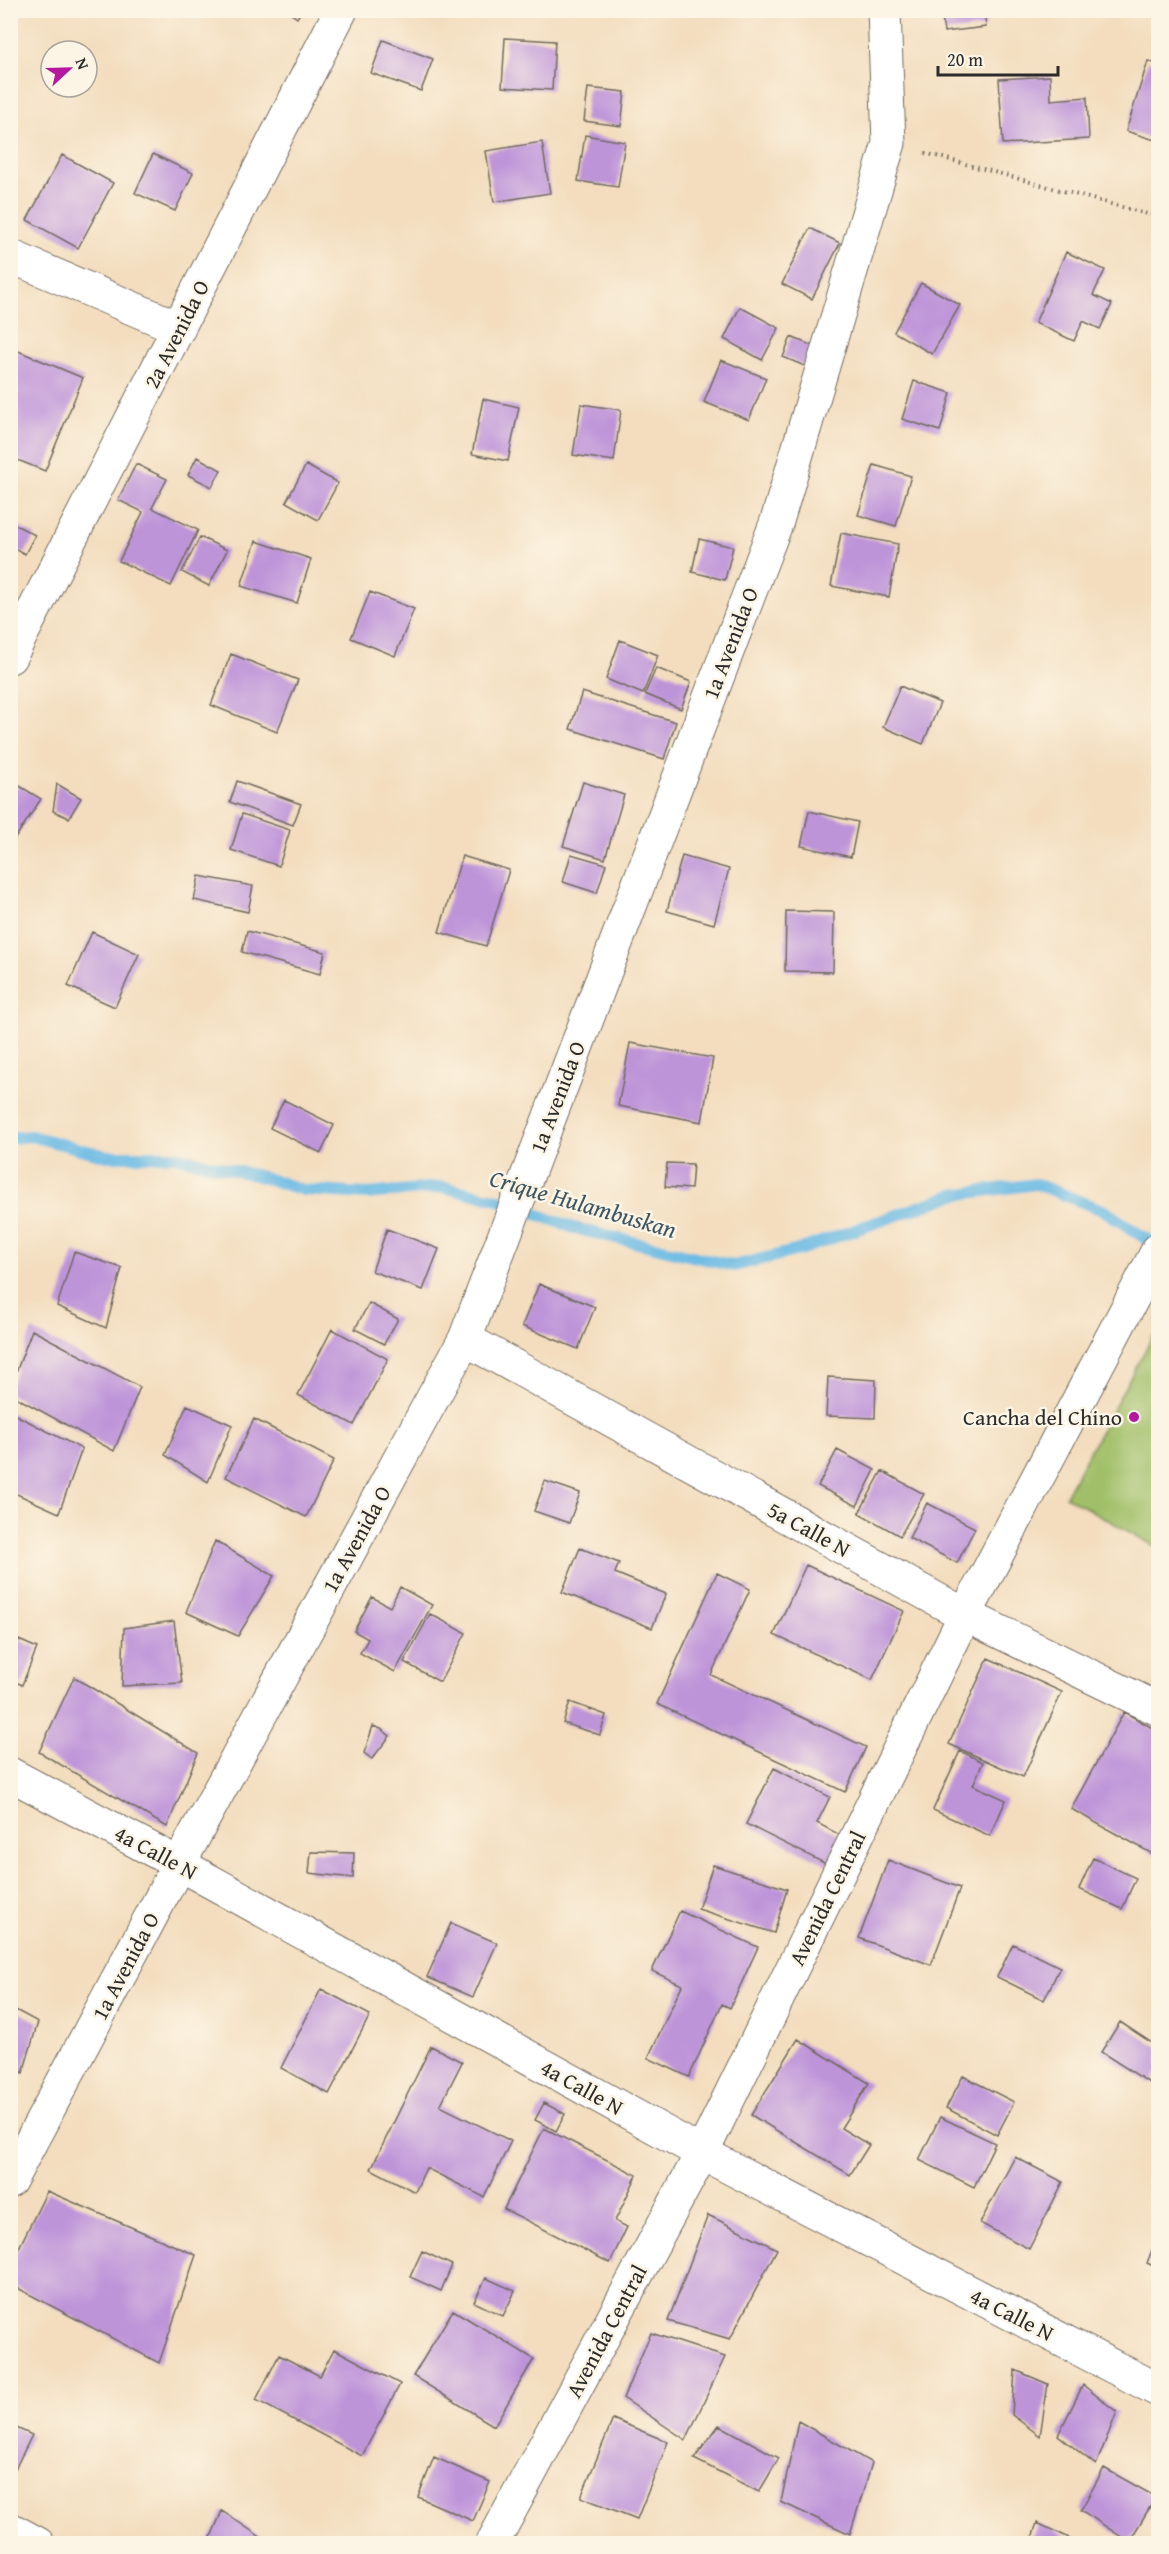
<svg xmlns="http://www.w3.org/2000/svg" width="1169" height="2554" viewBox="0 0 1169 2554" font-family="'Gentium Book Plus',serif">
<rect width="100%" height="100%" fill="#fcf5e5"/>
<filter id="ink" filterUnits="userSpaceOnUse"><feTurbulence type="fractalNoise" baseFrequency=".0167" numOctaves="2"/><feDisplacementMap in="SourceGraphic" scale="12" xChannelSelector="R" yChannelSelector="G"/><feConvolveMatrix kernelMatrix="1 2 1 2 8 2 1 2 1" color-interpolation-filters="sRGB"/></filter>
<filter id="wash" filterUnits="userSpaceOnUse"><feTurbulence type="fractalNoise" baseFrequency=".008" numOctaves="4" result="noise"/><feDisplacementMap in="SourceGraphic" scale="24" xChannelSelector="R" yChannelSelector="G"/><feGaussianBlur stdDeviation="1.35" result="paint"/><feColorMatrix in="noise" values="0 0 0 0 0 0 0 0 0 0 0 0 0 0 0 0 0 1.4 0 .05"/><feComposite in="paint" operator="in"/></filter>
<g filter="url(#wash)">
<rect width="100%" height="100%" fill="#f3ddbe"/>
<path fill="#a0bf67" stroke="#667549" stroke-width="1.5" d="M1153 1336 1158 1338V1548L1065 1496Z"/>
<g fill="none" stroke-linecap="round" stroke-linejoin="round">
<path stroke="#69b9e4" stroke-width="12" d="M10 1138 31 1136 107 1156H175L262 1177 303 1190 367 1194 442 1187 496 1199 574 1228 734 1266 799 1250 953 1195 1036 1184 1105 1211 1158 1247"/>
</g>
<g id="blocks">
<path fill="#be94d9" d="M286 10H302L297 18Z
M941 10H984L986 27 944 32Z
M987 10H1021V12L988 16Z
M505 38 555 41 552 90 502 87Z
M383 40 433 59 421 91 371 73Z
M1148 61 1158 64V141L1126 131Z
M1050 76 1051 100 1087 97 1089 139 1003 144 999 79Z
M588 88 625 92 621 126 584 121Z
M585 135 625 142 618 187 578 181Z
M542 142 550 193 494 202 486 151Z
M153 154 193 173 175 211 135 193Z
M62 155 113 183 78 248 27 220Z
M810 228 840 243 812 299 782 284Z
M1066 252 1105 270 1093 295 1112 304 1100 329 1083 321 1074 341 1035 323Z
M921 283 960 305 932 354 894 332Z
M740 307 779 328 762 360 724 339Z
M791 337 815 347 807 367 783 357Z
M11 348 83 378 45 471 10 457Z
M721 360 766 378 749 420 704 402Z
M914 381 951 393 940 431 902 419Z
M483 399 519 407 508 461 472 454Z
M581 404 621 410 614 461 573 455Z
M197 457 221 470 212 487 188 475Z
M136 464 167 479 152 508 198 530 171 586 119 561 143 512 118 500Z
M306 465 338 483 318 520 286 502Z
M874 465 911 476 896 526 858 515Z
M10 522 35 535 25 554 10 546Z
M841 533 898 544 889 597 831 586Z
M200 537 227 550 209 586 182 572Z
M699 539 733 547 725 580 692 572Z
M256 541 311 559 297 603 241 586Z
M370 592 414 609 395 656 351 638Z
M620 640 658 655 643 694 606 679Z
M231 654 298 680 277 732 211 705Z
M656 668 691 682 681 709 645 694Z
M900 686 940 703 923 744 883 727Z
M582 692 676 722 664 759 570 729Z
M237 781 301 804 293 825 230 802Z
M583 782 624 795 605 859 563 846Z
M57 784 81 798 69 818 53 811Z
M18 785 41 799 10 846V797Z
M809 811 858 822 851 857 801 846Z
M242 814 290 830 279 866 231 850Z
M571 854 606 864 597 893 563 882Z
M462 856 509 870 486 946 439 932Z
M682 856 729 869 714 924 667 911Z
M199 876 253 886 248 912 194 900Z
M786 911 834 912 833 972 785 971Z
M247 931 325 952 320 974 242 952Z
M92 932 139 954 115 1007 68 986Z
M630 1043 713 1058 702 1122 618 1106Z
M284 1100 334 1125 321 1153 270 1128Z
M667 1163 693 1164 691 1189 665 1187Z
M387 1229 439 1249 423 1290 372 1271Z
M74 1252 122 1268 106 1328 57 1306Z
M539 1284 595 1307 578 1349 522 1326Z
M369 1303 398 1319 384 1344 355 1329Z
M332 1329 388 1359 354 1425 298 1395Z
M32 1330 140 1387 114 1451 10 1394V1388Z
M828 1377 876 1380 875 1418 826 1416Z
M187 1405 232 1425 208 1482 165 1455Z
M10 1412 82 1449 59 1513 10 1491Z
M254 1419 334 1460 306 1517 226 1477Z
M837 1450 875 1470 857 1506 818 1486Z
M882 1471 924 1494 900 1536 859 1513Z
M545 1481 580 1493 569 1523 534 1511Z
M927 1503 975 1528 957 1563 909 1538Z
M215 1541 274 1576 238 1636 186 1612Z
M580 1548 619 1563 615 1573 666 1594 652 1628 562 1592Z
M806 1565 904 1611 872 1680 774 1635Z
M717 1573 750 1589 711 1675 866 1747 845 1792 657 1704Z
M400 1587 432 1605 395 1672 360 1653 368 1639 354 1631 372 1597 390 1607Z
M430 1614 466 1633 440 1682 404 1662Z
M174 1621 182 1683 122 1686 124 1628Z
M12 1637 37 1648 22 1685 10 1679Z
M988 1658 1062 1692 1023 1777 949 1744Z
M74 1677 198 1753 167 1827 39 1752Z
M570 1702 606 1715 600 1735 563 1723Z
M1124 1712 1158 1731V1857L1071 1809Z
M373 1726 381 1729 390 1736 372 1759 364 1753Z
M960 1751 983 1762 973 1785 1006 1800 990 1836 933 1810Z
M774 1768 830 1797 817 1823 842 1836 828 1865 746 1824Z
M311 1852 354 1853 353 1878 309 1873Z
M1093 1858 1136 1878 1122 1909 1079 1889Z
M888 1860 960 1888 931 1965 859 1938Z
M713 1865 787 1889 774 1933 698 1909Z
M680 1911 758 1947 730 2008 722 2004 689 2077 648 2058 682 1985 652 1971Z
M451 1923 497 1943 473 1997 427 1977Z
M1013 1944 1060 1967 1044 2000 997 1977Z
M321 1989 370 2015 329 2094 281 2068Z
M10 2007 38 2022 23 2073 10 2067Z
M1120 2022 1158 2047V2072L1151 2084 1101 2052Z
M798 2039 869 2083 841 2128 869 2145 850 2175 751 2115Z
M431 2046 462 2062 440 2106 511 2141 484 2197 426 2168 415 2192 371 2169Z
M963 2076 1014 2102 997 2135 946 2108Z
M544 2103 565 2114 556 2131 535 2120Z
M940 2117 995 2143 974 2187 919 2160Z
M544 2128 637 2175 615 2221 627 2227 610 2263 504 2209Z
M1015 2157 1063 2182 1029 2249 980 2223Z
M47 2191 196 2255 159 2363 10 2284V2266Z
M708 2215 777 2249 730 2339 668 2321Z
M1158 2234V2268L1147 2263Z
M422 2251 452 2265 441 2291 410 2277Z
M486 2278 515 2291 503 2316 474 2302Z
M453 2310 534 2359 494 2426 413 2376Z
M651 2333 725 2357 686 2440 623 2398Z
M334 2349 400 2384 362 2456 256 2400 279 2355 320 2376Z
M1015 2370 1048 2384 1040 2436 1012 2415Z
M1083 2385 1117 2412 1096 2465 1058 2435Z
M613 2419 668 2442 637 2519 581 2497Z
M798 2421 872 2463 850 2534 781 2502Z
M10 2425 32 2435 10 2479Z
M719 2425 779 2458 759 2492 694 2459Z
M434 2457 490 2482 473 2521 418 2497Z
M1104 2468 1156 2497 1129 2542 1081 2510Z
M222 2511 271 2544H208Z
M1037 2523 1076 2541 1075 2544H1030Z"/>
</g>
</g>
<g filter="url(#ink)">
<use href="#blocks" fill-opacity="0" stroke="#71695e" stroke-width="1.5"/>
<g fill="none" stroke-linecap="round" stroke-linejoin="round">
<defs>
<path id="minor" d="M10 256 179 328
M10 657 341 10
M465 1339 965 1615 1158 1709
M10 1774 179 1864 702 2153 1158 2390
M10 2181 179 1864 465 1339 777 521 889 143 884 10
M10 2529 38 2544
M492 2544 702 2153 965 1615 1158 1250"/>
</defs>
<use href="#minor" stroke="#71695e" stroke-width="35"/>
<path stroke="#71695e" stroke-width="4" stroke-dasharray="1.5 4.5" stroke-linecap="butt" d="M925 153 1158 217"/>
<use href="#minor" stroke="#fff" stroke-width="33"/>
</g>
</g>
<circle fill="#b5179e" stroke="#fcf5e5" stroke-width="2" cx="1134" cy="1417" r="6"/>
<g text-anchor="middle" stroke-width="5" stroke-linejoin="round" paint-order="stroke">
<g font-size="22" fill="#2b2b2b" stroke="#fcf5e5">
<text transform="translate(176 334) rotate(-63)" y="8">2a Avenida O</text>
<text transform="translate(730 643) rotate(-69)" y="8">1a Avenida O</text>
<text transform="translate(557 1097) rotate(-69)" y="8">1a Avenida O</text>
<text transform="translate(809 1529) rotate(29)" y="8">5a Calle N</text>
<text transform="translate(356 1539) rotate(-61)" y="8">1a Avenida O</text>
<text transform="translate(156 1852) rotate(28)" y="8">4a Calle N</text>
<text transform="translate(827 1898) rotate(-64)" y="8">Avenida Central</text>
<text transform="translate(125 1966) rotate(-62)" y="8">1a Avenida O</text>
<text transform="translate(582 2087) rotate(29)" y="8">4a Calle N</text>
<text transform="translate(1012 2314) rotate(27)" y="8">4a Calle N</text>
<text transform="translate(606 2331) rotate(-62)" y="8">Avenida Central</text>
</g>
<g font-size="22" fill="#2b2b2b" stroke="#fcf5e5" text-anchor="end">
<text x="1122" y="1425">Cancha del Chino</text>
</g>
<g font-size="24" font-style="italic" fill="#3e5662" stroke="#fcf5e5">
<text transform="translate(583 1204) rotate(16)" y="8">Crique Hulambuskan</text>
</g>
</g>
<rect width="1169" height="2554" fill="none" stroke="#fcf5e5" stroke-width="36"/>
<g transform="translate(69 69) rotate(68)"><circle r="28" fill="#fcf5e5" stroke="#a8a49b" stroke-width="1.5"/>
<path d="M0-4.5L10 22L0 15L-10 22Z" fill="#b5179e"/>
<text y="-9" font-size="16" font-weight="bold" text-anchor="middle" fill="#2b2b2b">N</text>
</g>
<path d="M938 66v9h120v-9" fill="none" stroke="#2b2b2b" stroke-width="3"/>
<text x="947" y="66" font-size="18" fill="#2b2b2b" stroke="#fcf5e5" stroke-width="4.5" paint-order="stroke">20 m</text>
</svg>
